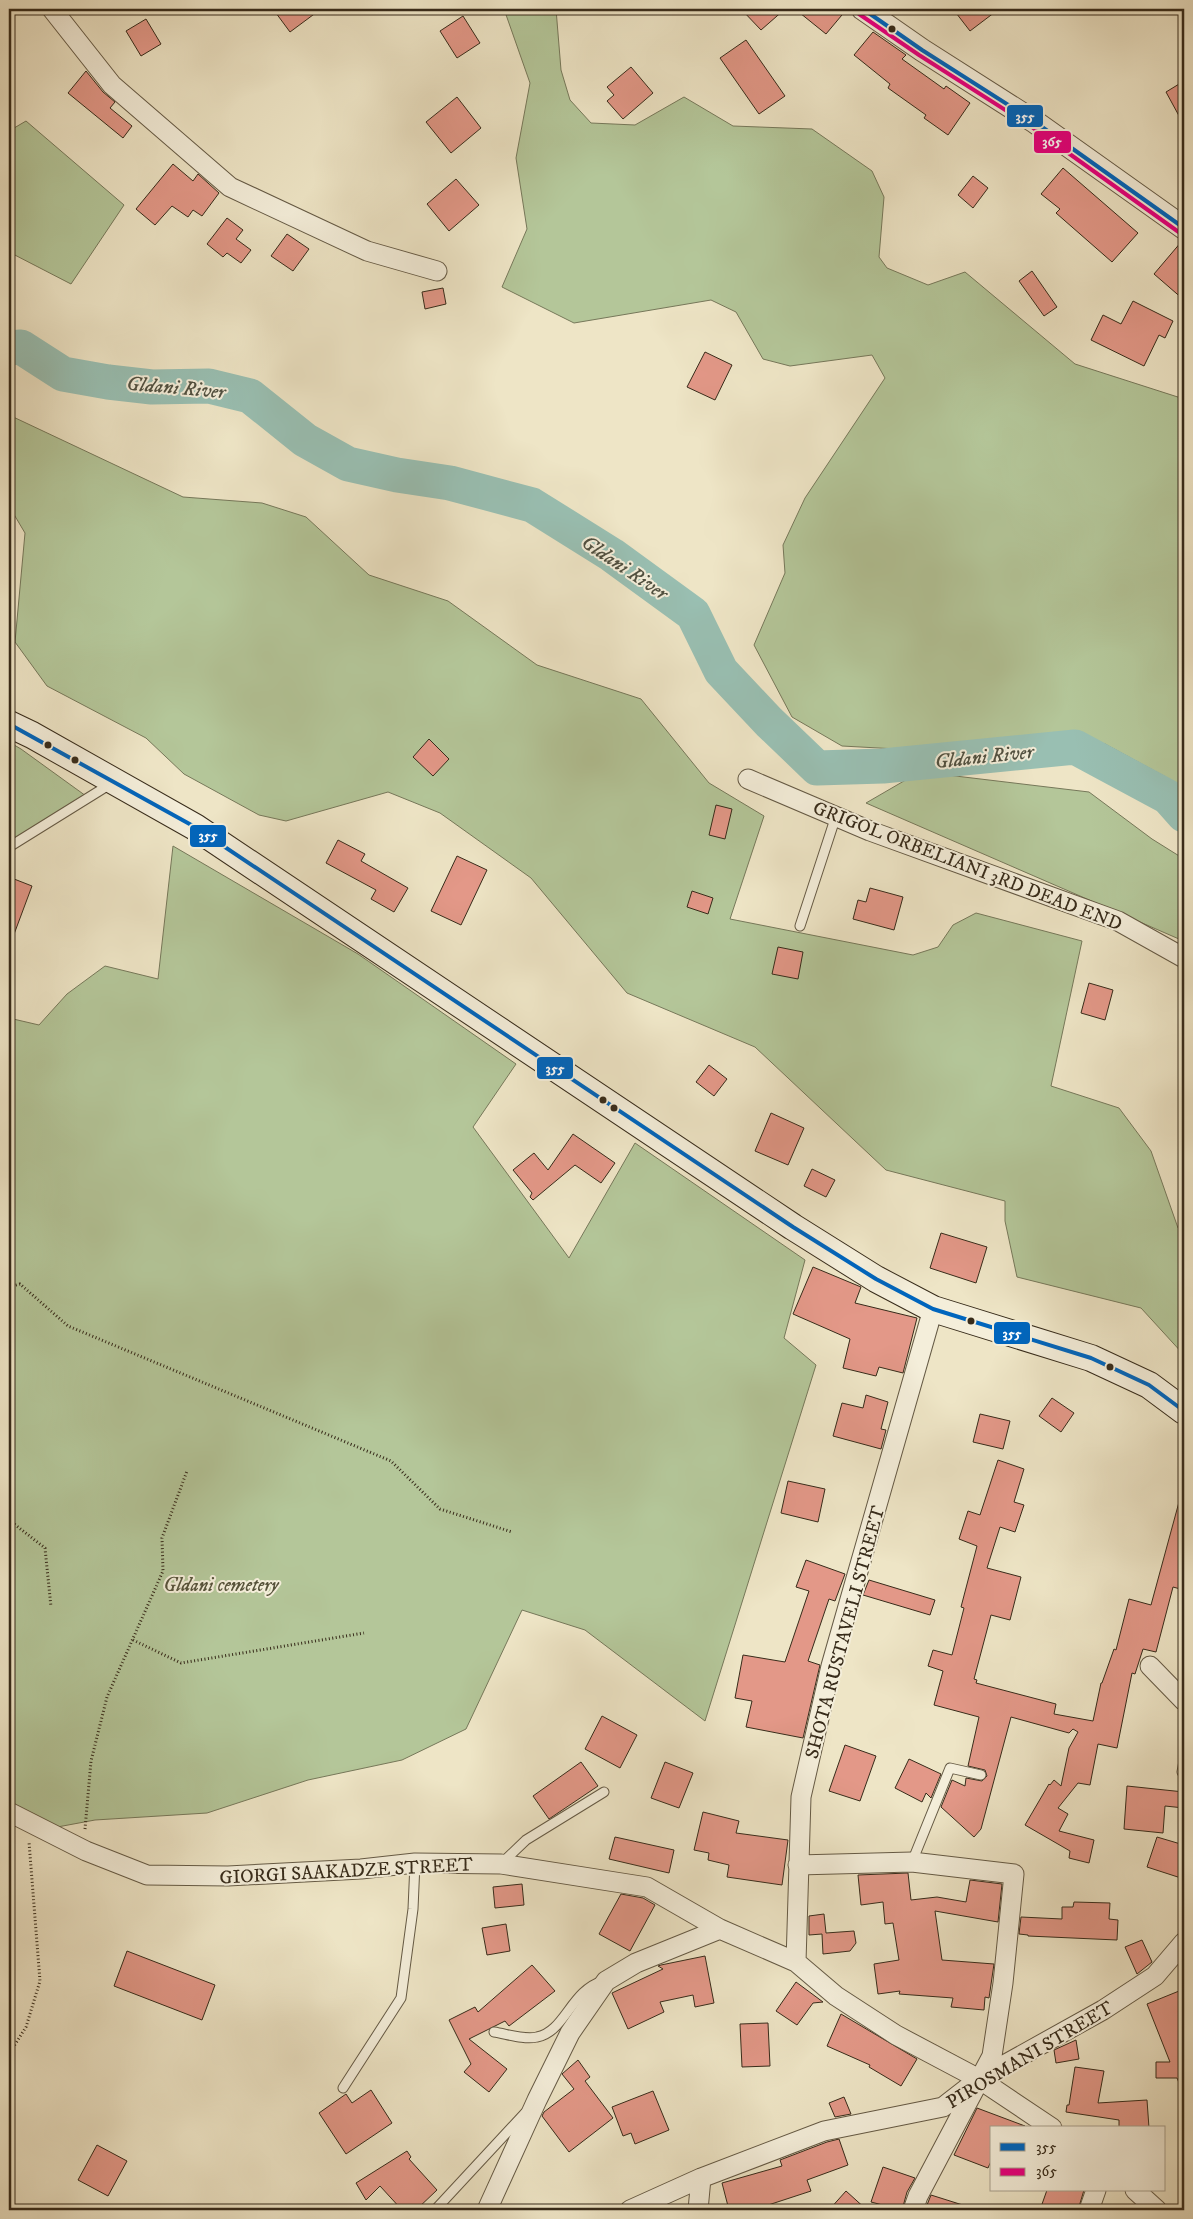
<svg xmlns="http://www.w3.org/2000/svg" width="1193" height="2219" viewBox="0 0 1193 2219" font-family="'IM FELL DW Pica',serif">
<rect width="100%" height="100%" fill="#eee5c6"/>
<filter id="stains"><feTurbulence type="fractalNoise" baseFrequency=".004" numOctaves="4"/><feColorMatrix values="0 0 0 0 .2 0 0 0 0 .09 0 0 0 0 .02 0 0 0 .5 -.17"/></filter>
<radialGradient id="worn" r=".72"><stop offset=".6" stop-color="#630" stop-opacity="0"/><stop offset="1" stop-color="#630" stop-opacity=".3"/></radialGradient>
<path fill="#b4c699" stroke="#76785a" d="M504 9H556L561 70 570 100 591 123 635 125 684 97 733 126 812 129 872 171 884 197 879 257 887 268 928 285 965 272 1075 364 1184 399V794L1171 780 1105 744 1030 740 934 751 842 746 792 717 754 645 785 573 783 545 805 498 885 378 872 355 790 366 763 359 736 312 711 300 574 323 502 287 527 229 516 158 530 83Z
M26 121 124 205 71 284 9 252V131Z
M9 415 183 497 262 503 306 517 369 575 448 601 537 665 641 699 709 783 764 816 730 919 913 955 938 947 953 925 976 913 1082 941 1051 1086 1119 1108 1151 1151 1178 1228 1184 1230V1355L1141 1308 1017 1277 1005 1221V1201L886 1170 755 1047 627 993 531 878 440 813 388 792 286 821 259 815 184 774 146 738 47 686 15 642 25 533 9 506Z
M9 742 21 749 86 796 9 842Z
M916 774 947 775 1089 792 1152 839 1184 859V938L1179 939 866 803Z
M173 846 358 954 516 1064 473 1127 569 1258 635 1143 805 1260 784 1338 816 1365 705 1721 585 1630 522 1610 466 1729 402 1760 308 1780 207 1813 95 1820 52 1828 9 1805V1018L39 1025 67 994 105 966 158 979Z"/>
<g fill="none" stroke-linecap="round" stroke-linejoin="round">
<path stroke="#99bfb2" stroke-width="35" d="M9 348 21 347 63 374 108 382 152 387 209 386 250 396 305 440 348 464 397 475 450 483 532 505 612 555 693 614 721 671 769 722 817 768 883 766 1075 747 1168 797 1184 815"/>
</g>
<path fill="#e39888" stroke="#372b1a" d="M273 9H321L290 32Z
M741 9H785L761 30Z
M795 9H847L826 34Z
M953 9H999L970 31Z
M463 16 480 43 457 58 440 31Z
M146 19 161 44 141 56 126 31Z
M873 32 906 55 902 59 944 89 946 86 970 103 948 135 924 118 926 115 888 88 890 84 854 55Z
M746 40 785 96 759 114 720 58Z
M631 67 653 93 623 119 607 101 614 95 607 87Z
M86 71 103 92 115 102 110 108 132 126 123 138 68 93Z
M1184 81V125L1166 92Z
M457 97 481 128 451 153 426 122Z
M173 164 193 181 198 174 219 193 202 216 193 210 188 217 172 206 155 225 136 209Z
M1063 168 1138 233 1112 262 1056 213 1060 209 1041 194Z
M973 176 988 188 973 208 958 195Z
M456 179 479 205 449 231 427 204Z
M227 218 243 230 236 239 251 250 241 263 227 253 223 257 207 244Z
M287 234 309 249 293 271 271 256Z
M1182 241H1184V300L1154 274Z
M1032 271 1057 307 1044 316 1019 281Z
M443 288 446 304 425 309 422 292Z
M1133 301 1173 321 1165 338 1159 335 1144 366 1091 340 1103 315 1121 324Z
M705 352 732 365 715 400 687 387Z
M429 739 449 759 433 776 413 757Z
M716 805 732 809 725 839 709 835Z
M338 840 365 854 361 861 408 888 394 912 371 899 376 890 326 863Z
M457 856 487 870 461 925 431 911Z
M9 877 32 886 10 945H9Z
M870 888 903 897 894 930 853 919 858 900 866 902Z
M692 891 713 898 708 914 687 907Z
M778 947 803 952 798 979 772 974Z
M1089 983 1113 990 1105 1020 1081 1013Z
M709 1065 727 1079 714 1096 696 1082Z
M771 1113 804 1128 788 1165 755 1151Z
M573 1134 615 1163 601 1183 575 1165 533 1200 530 1197 532 1193 513 1170 534 1153 548 1170Z
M812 1169 835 1180 826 1197 804 1186Z
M941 1233 987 1247 976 1283 930 1268Z
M813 1267 861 1287 855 1303 917 1318 903 1373 879 1367 876 1376 843 1368 850 1339 793 1314Z
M866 1395 888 1402 881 1429 886 1430 881 1449 833 1436 842 1403 863 1408Z
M1052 1398 1074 1413 1061 1432 1039 1416Z
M980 1414 1010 1421 1003 1449 973 1442Z
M998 1460 1024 1469 1014 1502 1024 1505 1015 1532 1000 1527 987 1568 1021 1577 1010 1620 991 1615 974 1679 977 1680 976 1683 1056 1704 1054 1714 1093 1721 1101 1683H1102L1114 1649 1116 1650 1129 1599 1151 1605 1179 1502 1184 1503V1590L1173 1587 1156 1652 1143 1649 1135 1674 1132 1673 1117 1748 1098 1744 1090 1785 1078 1783 1058 1808 1068 1814 1059 1831 1094 1840 1089 1863 1069 1858 1070 1851 1025 1825 1049 1784 1050 1785 1054 1780 1061 1786 1069 1748 1078 1732 1073 1729 1069 1733 1011 1717 981 1829 974 1837 941 1807 952 1780 965 1786 966 1778 982 1781 987 1776 985 1770 968 1766 979 1717 934 1705 943 1671 928 1666 933 1650 952 1655 964 1608 961 1607 977 1546 959 1539 968 1511 980 1515Z
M788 1481 825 1489 818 1522 781 1513Z
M806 1560 845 1574 835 1601 829 1599 808 1661 820 1665 803 1738 746 1727 752 1701 735 1698 743 1655 785 1662 809 1591 796 1587Z
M869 1580 935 1600 930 1615 863 1595Z
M602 1716 637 1735 620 1768 585 1749Z
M845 1745 876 1756 860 1801 829 1791Z
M909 1759 941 1774 931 1798 926 1793 922 1802 895 1788Z
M581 1762 598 1786 549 1819 533 1796Z
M665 1762 693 1773 679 1808 651 1798Z
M1127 1786 1184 1792V1808L1165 1806 1163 1833 1124 1829Z
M703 1812 739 1821 736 1833 788 1840 782 1885 727 1877 729 1865 708 1860 709 1853 694 1850Z
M615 1837 674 1850 669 1873 609 1859Z
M1157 1837 1184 1845V1879L1147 1867Z
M908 1873 911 1900 937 1897 966 1902 970 1880 1002 1884 998 1922 935 1911 942 1960 994 1964 989 1998 985 1997 984 2010 951 2007 953 1998 899 1994 900 1991 878 1994 874 1964 899 1960 893 1923 885 1924 883 1902 861 1905 858 1875Z
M522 1884 524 1905 495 1908 493 1887Z
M621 1894 643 1898 655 1905 630 1951 599 1934Z
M1074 1902 1110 1903 1109 1919 1118 1920 1117 1940 1028 1936V1935L1019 1934 1021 1917 1062 1919V1907H1073Z
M824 1914 826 1933 854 1931 856 1943 850 1951 823 1954 822 1934 809 1935V1916Z
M506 1924 510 1951 487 1955 482 1928Z
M1142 1940 1152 1962 1137 1974 1125 1947Z
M127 1951 215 1985 202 2020 114 1986Z
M705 1956 714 2003 695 2007 693 1995 660 2002 664 2012 628 2029 612 1993 663 1969 658 1966 661 1965Z
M532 1965 555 1991 509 2026 505 2021 469 2039 507 2069 489 2092 464 2072 471 2064 449 2020 475 2007 478 2012Z
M796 1982 823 2002 813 2003 797 2025 776 2011Z
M1184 1989V2095L1177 2078H1156V2062H1170L1147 2004Z
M841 2014 917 2059 901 2086 869 2067 870 2065 827 2046Z
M768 2023 770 2066 742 2067 740 2024Z
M1076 2040 1079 2059 1056 2063 1054 2050Z
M578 2060 590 2077 585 2081 613 2118 569 2152 542 2116 544 2112 574 2089 562 2074Z
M1075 2067 1104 2071 1098 2103 1147 2100 1149 2128H1119V2120L1066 2112 1067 2105H1069Z
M371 2090 392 2123 346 2154 319 2113 346 2094 352 2103Z
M653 2091 669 2130 635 2144 631 2133 623 2136 612 2107Z
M844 2097 851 2114 835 2117 829 2103Z
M977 2108 1025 2126 992 2128V2159L988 2168 954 2155Z
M839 2139 848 2165 807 2180 811 2191 753 2210H729L722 2183 782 2166 780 2160 827 2142Z
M97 2145 127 2161 108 2196 78 2180Z
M407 2151 411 2157 409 2159 437 2190 416 2210H402L380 2186 366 2200 356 2183Z
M883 2167 915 2178 907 2192 902 2210 871 2202Z
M1047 2190H1084L1078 2210H1051L1041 2207Z
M846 2191 867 2210H829Z
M931 2195 969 2207V2210H925Z"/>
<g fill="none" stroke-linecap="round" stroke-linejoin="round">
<defs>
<path id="service" d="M9 847 112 783
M800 926 836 816
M1182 1772 1184 1761
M912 1862 950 1768 981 1775
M502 1863 526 1840 604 1792
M494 2032C507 2034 524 2040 537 2037 565 2032 571 1990 603 1981
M343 2088 401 1998 413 1909 415 1863
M435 2210 525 2113"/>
<path id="minor" d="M52 9 112 85 230 187 367 251 437 271
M748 779 870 831 1118 921 1184 958
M1150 1666 1184 1701
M9 1812 86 1851 147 1875 228 1876 361 1869 415 1863 501 1864 647 1887 720 1929 796 1962 836 1996 896 2035 979 2079 1052 2128
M798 1865 912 1862 1014 1874 1003 1983 992 2056 918 2196 913 2210
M796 1962 801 1797 831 1666 933 1309
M1135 2190 1157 2210
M487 2210 537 2100 570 2033 606 1981 636 1963 720 1929
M630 2210 701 2178 824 2131 943 2107 979 2079 1103 2010 1155 1976 1184 1942
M698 2210 701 2178
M1089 2210 1096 2190"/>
<path id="tertiary" d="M863 9 922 50 1035 122 1184 228"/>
<path id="secondary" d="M9 724 32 735 195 827 793 1227 876 1279 933 1309 1091 1358 1149 1385 1184 1411"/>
</defs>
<use href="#service" stroke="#655a45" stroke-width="11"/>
<use href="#minor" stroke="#655a45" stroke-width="21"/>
<use href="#tertiary" stroke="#655a45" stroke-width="24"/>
<use href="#secondary" stroke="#372b1a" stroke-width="28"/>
<path stroke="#372b1a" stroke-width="3" stroke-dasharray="1 2.5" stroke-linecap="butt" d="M9 1287 20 1284 68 1326 391 1461 440 1509 512 1532
M9 1520 45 1548 51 1607
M133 1640 181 1663 364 1633
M85 1829 91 1761 107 1697 163 1571 162 1538 187 1471
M9 2054 26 2027 40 1981 29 1842"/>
<use href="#service" stroke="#f4eeda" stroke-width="9"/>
<use href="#minor" stroke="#f4eeda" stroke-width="19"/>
<use href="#tertiary" stroke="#f4eeda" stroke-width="22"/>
<use href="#secondary" stroke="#f4eeda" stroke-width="26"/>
<defs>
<path id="bus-1" d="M863 9 922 50 1035 122 1184 228
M9 724 195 827 793 1227 876 1279 933 1309 1091 1358 1149 1385 1184 1411"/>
<path id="bus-2" d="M859 14 919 55 1032 127 1180 233"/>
</defs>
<use href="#bus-1" stroke="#f4eeda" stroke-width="8"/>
<use href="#bus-2" stroke="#f4eeda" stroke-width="8"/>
<use href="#bus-1" stroke="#0065bd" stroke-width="4"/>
<use href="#bus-2" stroke="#e5007d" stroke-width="4"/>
</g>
<g fill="#372b1a" stroke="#f4eeda" stroke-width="2">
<circle cx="892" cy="29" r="4.5"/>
<circle cx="48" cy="745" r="4.5"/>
<circle cx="75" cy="760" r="4.5"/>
<circle cx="603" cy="1100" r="4.5"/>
<circle cx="614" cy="1108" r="4.5"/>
<circle cx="971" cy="1321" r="4.5"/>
<circle cx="1110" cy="1367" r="4.5"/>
</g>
<g text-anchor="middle" stroke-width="4" stroke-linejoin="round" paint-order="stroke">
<g font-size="19" fill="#372b1a" stroke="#f4eeda">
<text transform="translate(968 865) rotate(21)" y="7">GRIGOL ORBELIANI 3RD DEAD END</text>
<text transform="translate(844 1632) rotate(-75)" y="7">SHOTA RUSTAVELI STREET</text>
<text transform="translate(346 1870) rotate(-3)" y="7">GIORGI SAAKADZE STREET</text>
<text transform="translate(1029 2054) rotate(-31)" y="7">PIROSMANI STREET</text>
</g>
<g font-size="19" font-style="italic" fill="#56523a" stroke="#f4eeda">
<text x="221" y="1591">Gldani cemetery</text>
</g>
<g font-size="20" font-style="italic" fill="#505040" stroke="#f4eeda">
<text transform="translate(176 387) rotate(5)" y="7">Gldani River</text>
<text transform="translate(625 567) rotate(34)" y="7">Gldani River</text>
<text transform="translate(984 756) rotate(-6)" y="7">Gldani River</text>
</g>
</g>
<g stroke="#f4eeda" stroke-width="2">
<rect x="1006" y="104" width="38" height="24" rx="5" fill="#0065bd"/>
<rect x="1033" y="130" width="39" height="24" rx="5" fill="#e5007d"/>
<rect x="189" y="824" width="38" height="24" rx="5" fill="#0065bd"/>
<rect x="536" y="1056" width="38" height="24" rx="5" fill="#0065bd"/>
<rect x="993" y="1321" width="38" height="24" rx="5" fill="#0065bd"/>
</g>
<g font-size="14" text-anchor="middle" font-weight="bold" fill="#fff">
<text x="1025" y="121">355</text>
<text x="1052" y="146">365</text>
<text x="208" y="840">355</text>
<text x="555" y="1073">355</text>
<text x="1012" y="1338">355</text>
</g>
<rect width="1193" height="2219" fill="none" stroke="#eee5c6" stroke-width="30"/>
<rect x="10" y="10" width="1173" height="2199" fill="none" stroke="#372b1a" stroke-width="2.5"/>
<rect x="15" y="15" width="1163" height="2189" fill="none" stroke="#372b1a"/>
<rect x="990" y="2126" width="175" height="65" fill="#f4eeda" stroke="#a8a08d"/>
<rect x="1000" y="2143" width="25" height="8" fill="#0065bd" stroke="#a8a08d"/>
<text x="1036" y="2152" font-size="15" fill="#372b1a">355</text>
<rect x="1000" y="2168" width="25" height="8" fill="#e5007d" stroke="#a8a08d"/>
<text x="1036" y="2176" font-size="15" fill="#372b1a">365</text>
<rect width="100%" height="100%" filter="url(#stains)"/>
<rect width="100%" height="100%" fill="url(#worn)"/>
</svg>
